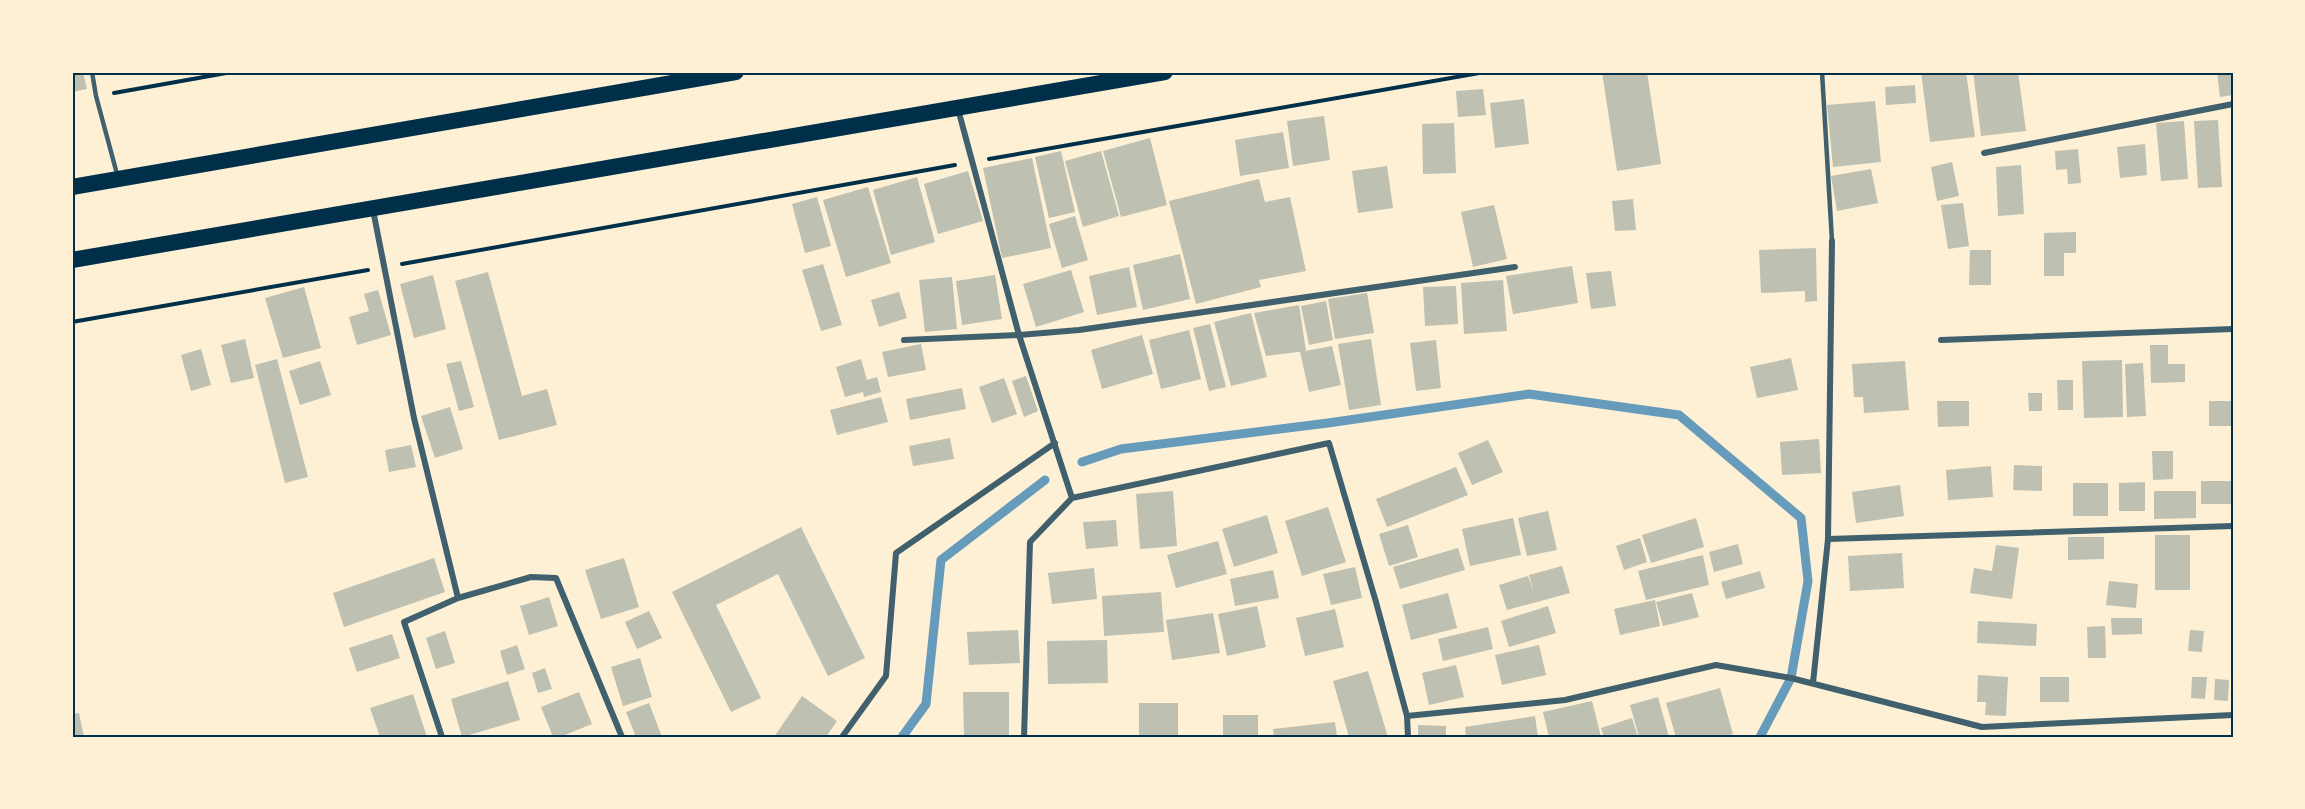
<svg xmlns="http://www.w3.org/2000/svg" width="2305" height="809" viewBox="0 0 2305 809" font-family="'PT Sans Narrow',sans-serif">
<rect width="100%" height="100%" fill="#fdf0d5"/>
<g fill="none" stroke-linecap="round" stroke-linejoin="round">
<path stroke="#669bbc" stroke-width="9" d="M1082 462 1121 449 1328 423 1529 394 1679 415 1801 518 1808 581 1791 678 1760 737
M902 737 926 704 941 560 1045 480"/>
</g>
<path fill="#bec0b2" d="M72 72H83L87 89 72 92Z
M1602 72H1647L1661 164 1617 171Z
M1921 72H1966L1975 137 1930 142Z
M1973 72H2018L2026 131 1981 136Z
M2217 72H2233V95L2220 97Z
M1915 85 1916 103 1886 105 1885 87Z
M1483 89 1486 115 1458 117 1456 91Z
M1524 99 1529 144 1495 148 1490 103Z
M1875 101 1881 162 1833 167 1827 105Z
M1324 116 1330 160 1293 166 1287 121Z
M2218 120 2222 187 2198 188 2194 121Z
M2184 121 2188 179 2161 181 2156 123Z
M1454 123 1456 173 1423 174 1422 124Z
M1283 132 1289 168 1240 176 1235 140Z
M1150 138 1167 205 1121 217 1103 151Z
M2145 144 2147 175 2120 178 2117 147Z
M2078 149 2081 183 2068 184 2067 169 2056 170 2055 151Z
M1061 151 1075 212 1049 218 1035 157Z
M1101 151 1119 216 1083 227 1065 161Z
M1032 158 1051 248 1002 258 983 168Z
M1952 162 1959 196 1937 201 1931 167Z
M2021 165 2024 214 1998 216 1996 167Z
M1387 166 1393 208 1358 213 1352 171Z
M1871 169 1878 203 1837 211 1831 176Z
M968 171 983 221 938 234 924 184Z
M917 177 935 242 891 255 873 190Z
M1259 179 1265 202 1290 197 1306 271 1259 280 1261 287 1196 304 1169 201Z
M868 187 891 263 846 277 823 200Z
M817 197 831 246 805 253 792 204Z
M1633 199 1636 230 1615 231 1612 201Z
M1963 203 1969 246 1948 249 1941 205Z
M1494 205 1507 259 1473 267 1461 212Z
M1075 216 1088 260 1062 268 1049 224Z
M2076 232V253H2064V276H2044V233Z
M1816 248 1817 301 1805 302V291L1761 293 1759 250Z
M1970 250H1991V285H1969Z
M1180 254 1190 299 1143 310 1133 265Z
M823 264 842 325 821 331 802 270Z
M1572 266 1578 303 1513 314 1506 276Z
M1129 267 1137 307 1097 315 1089 276Z
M1071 270 1084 312 1036 327 1023 284Z
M1611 271 1616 306 1591 309 1586 273Z
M488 272 522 396 547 389 557 425 499 440 455 281Z
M433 275 446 329 414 338 400 284Z
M995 275 1002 319 962 325 956 281Z
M952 277 957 329 925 332 919 280Z
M1503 280 1507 331 1464 334 1461 283Z
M1456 286 1458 324 1425 326 1423 287Z
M304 287 321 348 283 358 265 298Z
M378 290 391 335 357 345 349 317 369 311 364 294Z
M899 292 907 318 879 327 871 300Z
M1367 293 1374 333 1335 339 1328 299Z
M1326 301 1333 340 1309 345 1301 306Z
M1299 305 1306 351 1266 356 1254 313Z
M1251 313 1267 377 1231 386 1214 322Z
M1210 324 1226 387 1209 391 1193 328Z
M1189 330 1201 379 1161 389 1149 340Z
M1142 335 1153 374 1102 389 1091 350Z
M245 339 254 378 231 383 221 345Z
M1371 339 1381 405 1349 410 1338 344Z
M1436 340 1441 388 1416 391 1410 343Z
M921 344 926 370 888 377 882 352Z
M2150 345H2168V364H2185V382L2151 383Z
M1332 346 1341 385 1309 392 1300 352Z
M201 349 211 385 191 391 181 355Z
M1791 358 1798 390 1757 398 1750 367Z
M277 359 308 477 285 483 255 365Z
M861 359 867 380 877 377 881 392 864 397 863 392 845 397 836 367Z
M2122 360 2123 417 2084 418 2082 361Z
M320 361 331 395 300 405 289 371Z
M461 361 474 407 459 411 446 364Z
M1905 361 1909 410 1864 413 1863 397H1854L1852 364Z
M2143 363 2146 416 2127 417 2125 364Z
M1026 376 1038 411 1024 417 1012 381Z
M1004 378 1017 414 992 423 979 387Z
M2057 380H2073V410H2058Z
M962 388 966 409 910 420 906 399Z
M2028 393H2042V411H2029Z
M881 397 888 422 837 435 830 410Z
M1937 401H1969V426L1938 427Z
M2209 401H2233V426H2209Z
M450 407 463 449 435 458 421 416Z
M950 438 954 459 913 466 909 446Z
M1819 439 1821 473 1782 475 1780 442Z
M1488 440 1503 472 1472 485 1458 453Z
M411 445 416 467 389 472 385 450Z
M2152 451H2173V479L2153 480Z
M2014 465 2042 466V491L2013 490Z
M1991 466 1993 497 1948 500 1946 470Z
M1456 467 1468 495 1387 527 1376 499Z
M2201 481H2233V504H2201Z
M2145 482V511H2119V483Z
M2073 483H2108V516H2073Z
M1900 485 1904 516 1856 523 1852 492Z
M1173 491 1177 546 1140 549 1136 494Z
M2154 491H2196V518L2154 519Z
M1328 507 1346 562 1302 576 1285 521Z
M1548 511 1557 550 1527 556 1518 518Z
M1267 515 1278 553 1234 567 1222 529Z
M1513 518 1521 555 1470 566 1462 529Z
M1696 518 1704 547 1651 563 1642 535Z
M1116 520 1118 546 1086 549 1083 522Z
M1408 525 1418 557 1389 566 1379 534Z
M801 527 865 658 828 676 778 574 716 605 761 698 731 712 672 592Z
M2155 535H2190V590H2155Z
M2068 537H2104V559L2068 560Z
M1640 538 1647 562 1624 570 1616 546Z
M1218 541 1227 574 1176 588 1167 555Z
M1738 544 1743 564 1714 572 1709 552Z
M1996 545 2019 548 2012 599 1970 593 1974 568 1992 571Z
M1458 548 1465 570 1400 589 1393 567Z
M1902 553 1904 588 1850 591 1848 556Z
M1703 555 1709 585 1646 600 1638 571Z
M434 558 445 592 344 627 333 593Z
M624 558 639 607 601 619 585 570Z
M1562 566 1570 593 1507 610 1499 585 1528 576 1534 593 1529 575Z
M1355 567 1362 598 1331 605 1323 574Z
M1094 568 1097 599 1052 604 1048 573Z
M1273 570 1279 598 1235 606 1230 579Z
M1760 571 1765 588 1726 599 1721 582Z
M2109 581 2138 584 2136 608 2106 605Z
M1161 592 1164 632 1104 636 1102 596Z
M1448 593 1457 628 1411 640 1402 605Z
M1692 593 1699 617 1663 626 1656 602Z
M549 597 558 626 529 635 520 606Z
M1655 600 1660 626 1620 635 1614 609Z
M1257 606 1266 647 1227 656 1218 614Z
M1548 606 1556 633 1509 647 1501 621Z
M1335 609 1344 647 1305 656 1296 618Z
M649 611 662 638 637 649 625 622Z
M1213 613 1220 653 1172 660 1166 620Z
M2111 618H2142V634L2112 635Z
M1978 621 2037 624 2036 646 1977 643Z
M2105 626 2106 658H2088L2087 627Z
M1488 627 1493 649 1443 661 1438 639Z
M1018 630 1020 663 969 665 967 632Z
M2190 630 2204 631 2202 652 2188 651Z
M445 631 455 663 436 669 426 638Z
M392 634 400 658 357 672 349 648Z
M1107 640 1108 683 1048 684 1047 641Z
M517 645 525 669 507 675 500 651Z
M1539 645 1546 675 1502 685 1495 655Z
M640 658 652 697 623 706 611 667Z
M1456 665 1464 697 1429 705 1422 673Z
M545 668 552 689 538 693 532 673Z
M1368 671 1388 737H1349L1333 681Z
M1978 675 2008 677 2006 716 1985 715 1986 702H1977Z
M2040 677H2069V702H2040Z
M2192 677H2207L2205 699 2191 698Z
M2215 679 2229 680 2228 701 2214 700Z
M508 681 520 720 462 737 451 699Z
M1720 688 1733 734 1724 737H1676L1666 703Z
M579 692 592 724 560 737H553L541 707Z
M963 692H1009V735H964Z
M413 694 427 737H380L370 708Z
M802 696 837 721 826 737H774Z
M1658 697 1669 737H1639L1630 705Z
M1592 701 1601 737H1549L1543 712Z
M649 703 662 737H636L626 712Z
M1139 703H1178V737H1139Z
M79 713 84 737H72V714Z
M1223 715H1258V737H1223Z
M1535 716 1538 737H1466L1465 727Z
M1632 718 1638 737H1604L1601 728Z
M1335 722 1337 737H1274L1273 729Z
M1418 725 1446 726V737H1418Z"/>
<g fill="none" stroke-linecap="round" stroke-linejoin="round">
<path stroke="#003049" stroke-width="4" d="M114 93 232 72
M989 159 1485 72
M402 264 955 165
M72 322 368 270"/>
<path stroke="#3f606c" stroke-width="4.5" d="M92 72 96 96 117 174
M1822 72 1832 241"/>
<path stroke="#3f606c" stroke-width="6" d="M958 109 1019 335 1079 330 1515 267
M1984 153 2233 104
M373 210 414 418 458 598 404 622 442 737
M904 340 1019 335 1072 498
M1941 340 2233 329
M1828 539 2233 526
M458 598 531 577 556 578 622 737
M1813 683 1828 539 1832 241
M1407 716 1565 700 1716 665 1791 678 1982 727 2233 715
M842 737 886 676 896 553 1055 443
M1024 737 1030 542 1072 498 1329 443 1376 602 1407 716 1408 737"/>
<path stroke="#003049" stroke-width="16" d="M72 187 736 72
M72 260 1165 72"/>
</g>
<rect width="2305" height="809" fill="none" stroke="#fdf0d5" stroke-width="147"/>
<rect x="74" y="74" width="2158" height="662" fill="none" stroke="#003049" stroke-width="2"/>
</svg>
